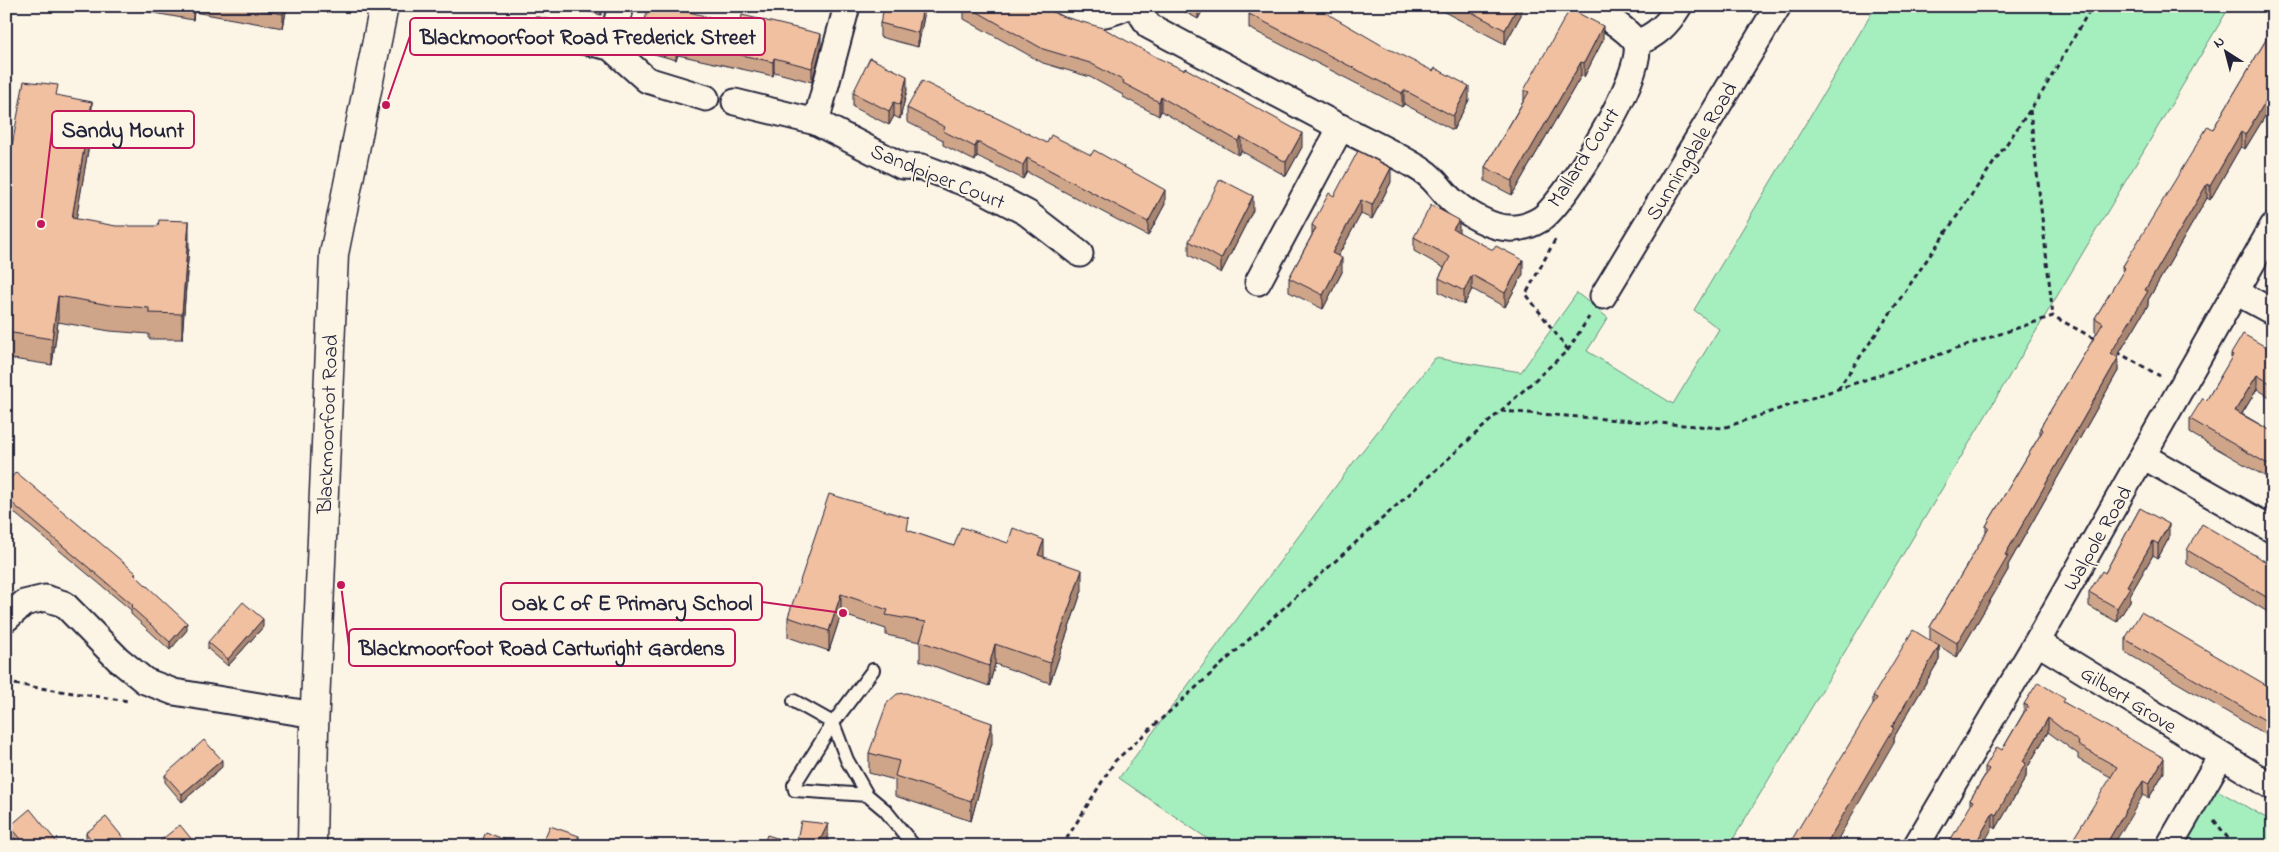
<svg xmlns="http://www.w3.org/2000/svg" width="2279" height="852" viewBox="0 0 2279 852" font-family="'Indie Flower',sans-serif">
<rect width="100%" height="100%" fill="#fcf5e5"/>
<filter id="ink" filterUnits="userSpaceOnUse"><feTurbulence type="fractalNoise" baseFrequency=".02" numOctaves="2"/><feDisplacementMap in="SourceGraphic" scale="10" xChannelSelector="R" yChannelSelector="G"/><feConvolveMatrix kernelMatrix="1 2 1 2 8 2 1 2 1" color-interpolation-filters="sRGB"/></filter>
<g filter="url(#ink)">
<path fill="#a5efbe" stroke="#64887c" d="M1876 6H2230L1729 846H1218L1119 778 1356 459 1435 358 1521 372 1577 293 1608 318 1587 351 1673 404 1719 329 1694 310Z
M2212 787 2273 822V841L2270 846H2188L2183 834Z"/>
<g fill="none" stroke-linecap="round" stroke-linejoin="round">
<defs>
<path id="service" d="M794 701 833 723 873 670
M867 795 795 790 794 785 833 723 847 760 867 795 885 810 914 846"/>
<path id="minor" d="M1060 6C1085 19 1103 18 1128 6
M1136 6 1149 26C1212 59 1274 92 1336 125 1365 140 1395 153 1423 171 1436 179 1443 194 1455 203 1468 214 1492 228 1509 228 1521 229 1531 225 1541 219 1566 202 1648 70 1636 43 1631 32 1600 12 1588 6
M537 31 610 47 647 80 706 98
M1636 43C1656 36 1668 24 1679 6
M610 47 621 6
M735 102 816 122 902 166 922 167 981 189 1027 213 1080 254
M816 122 847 6
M1258 282 1341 127
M2236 292 2273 312
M1603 296 1778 6
M2143 456 2273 530
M6 619 24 603 45 598 64 604 118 659 145 681 174 692 315 715
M2037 642 2273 787
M1916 846 2037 642 2273 226
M2169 846 2221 756"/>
<path id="tertiary" d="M312 846 314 729 334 254 384 6"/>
</defs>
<use href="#service" stroke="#22223b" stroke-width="16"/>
<use href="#minor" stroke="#22223b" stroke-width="29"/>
<use href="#tertiary" stroke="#22223b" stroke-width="31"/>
<path stroke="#22223b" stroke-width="3" stroke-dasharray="5 4" stroke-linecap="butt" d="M2030 110 2053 316
M1555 240 1526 294 1568 350
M2117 352 2160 376
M1838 389 2043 91 2092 6
M1501 411 1723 428 2053 316 2097 340
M6 683 128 701
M2214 820 2234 846
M1062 846 1115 761 1568 350 1589 317
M2226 846V839"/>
<use href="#service" stroke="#fcf5e5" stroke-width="12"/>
<use href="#minor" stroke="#fcf5e5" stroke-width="25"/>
<use href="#tertiary" stroke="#fcf5e5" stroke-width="28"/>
</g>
<path fill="#cfa58a" stroke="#22223b" d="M116 6H287L283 28 194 12 193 20Z
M568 6H604L601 15Z
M926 6 918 47 880 37V23Z
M964 6H1043L1302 147 1286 176 1241 151 1238 155 1161 111 1159 116 1123 97V95L1090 77 1043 63 964 19Z
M1174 6H1205L1198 19Z
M1433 6H1521V15L1505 44Z
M1249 14 1469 100 1453 130 1404 104 1402 107 1249 28Z
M2273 28V103L2245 149 2241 146 2210 200 2207 198 2148 300V305L2117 357 2118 371 2008 565V570L1957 657 1939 646V660L1894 737V742L1873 705V696L1930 641V627L1986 533V526L2040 435V428L2097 333 2095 332V318L2123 272V266L2213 129Z
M640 36 821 48 812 82 774 72 773 76 678 55 676 60 640 50Z
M1603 40 1584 77 1581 76 1512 195 1485 181V167L1524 100V90Z
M907 90 900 119 894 116 889 125 853 107V93Z
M58 96 92 127 76 219 189 246 182 339H149V334L110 331 58 322 52 365 6 358V178Z
M907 108 1165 204 1148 236 1027 172 1023 179 977 156 975 161 943 145V140L907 122Z
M1391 182 1372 219 1361 214 1338 256 1342 272 1323 309 1289 292V278L1312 235V225L1334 196Z
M1253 210 1221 273 1189 255V241Z
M1459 232 1523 274 1505 307 1472 289 1464 305 1439 292V278L1444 268 1414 251V237Z
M2273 351V399L2257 389 2242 414 2273 432V481L2190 433V419L2206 401 2231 359V354Z
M6 484 136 576 187 630 170 650 131 614V610L6 506Z
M2140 508 2169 538 2158 558 2153 555 2130 595V601L2117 622 2089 606V592L2105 573Z
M909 531 954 546 1044 557 1082 590 1050 683 995 664 989 686 920 661V642L886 635V629L841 614 829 651 788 637V617Z
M2187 550 2273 566V615L2187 564Z
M263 627 228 666 208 649V642Z
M2125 639 2273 689V739L2125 652Z
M2065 703 2164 772 2149 798 2078 759V754L2048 732 2026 770V777L1996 829 1970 806V800L1985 775V767L2002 750 2024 712V704Z
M992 743 971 821 895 796V780L869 773V753Z
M222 767 182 802 165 782V775Z
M10 826 60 846H21L10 833Z
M86 833 130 846H90L86 840Z"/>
<path fill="#a98671" stroke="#22223b" d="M193 6H194L193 20Z
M284 6H287L283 28V14Z
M601 6H604L601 15Z
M923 6H926L918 47V33Z
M1198 6H1205L1198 19Z
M1518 6H1521V15L1505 44V30Z
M1603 26V40L1584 77V63Z
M821 34V48L812 82V68Z
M678 41V55L676 60V46Z
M774 58V72L773 76V62Z
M1581 62V76L1512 195V181Z
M907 76V90L900 119V105Z
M1469 86V100L1453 130V116Z
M2273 89V103L2245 149V135Z
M1404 90V104L1402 107V93Z
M1161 97V111L1159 116V102Z
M92 102V127L72 244V218Z
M894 102V116L889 125V111Z
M2241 132V146L2210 200V186Z
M1302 133V147L1286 176V162Z
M1241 137V151L1238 155V141Z
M977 142V156L975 161V147Z
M1027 158V172L1023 179V165Z
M1391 168V182L1372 219V205Z
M2207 184V198L2148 300V305L2111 367V353L2145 290Z
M1165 190V204L1148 236V222Z
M1253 196V210L1221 273V259Z
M1361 200V214L1332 267V253Z
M1459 220V234L1453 229Z
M189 221V246L182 339V314Z
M1342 258V272L1323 309V295Z
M1523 260V274L1505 307V293Z
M1472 275V289L1464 305V291Z
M58 296V322L52 365V339Z
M2118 358V371L2008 565V570L1957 657V643L2005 555Z
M2257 375V389L2235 425V411Z
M2169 524V538L2158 558V544Z
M1044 540V560L1038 555Z
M2153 541V555L2130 595V601L2117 622V608L2127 586Z
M1082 570V590L1050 683V663Z
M841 594V614L829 651V631Z
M263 619V627L228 666V659Z
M187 623V630L170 650V642Z
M995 644V664L989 686V666Z
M1939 646V660L1894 737V742L1834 846H1825L1892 727Z
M2048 718V732L2026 770V777L1996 829V815L2023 762Z
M992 723V743L971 821V801Z
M2164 758V772L2149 798V784Z
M222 760V767L182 802V794Z
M2143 781V795L2113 846H2105Z
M1993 813V827L1982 846H1974Z
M828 824V844L827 846 819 842Z
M579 836V846H574Z"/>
<path fill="#f1c0a1" stroke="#22223b" d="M240 6H284L283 14Z
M649 6H666L740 25 742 15 821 34 812 68 774 58 773 62 678 41 676 46 640 36Z
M885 6H923L918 33 880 23Z
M967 6H1043L1058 15 1103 28 1158 58 1184 70 1185 68 1302 133 1286 162 1241 137 1238 141 1161 97 1159 102 1123 83 1124 81 1090 63 1043 49Z
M1253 6H1314L1383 46 1433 71 1435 68 1469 86 1453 116 1404 90 1402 93 1249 14Z
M1460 6H1518L1505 30Z
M1570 9 1603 26 1584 63 1581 62 1512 181 1485 167 1529 92 1524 90Z
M2273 28V89L2245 135 2241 132 2210 186 2207 184 2145 290 2148 291 2111 353 2118 358 2005 555 2008 556 1957 643 1930 627 1989 528 1986 526 2043 430 2040 428 2103 323 2095 318 2125 268 2123 266 2208 126 2213 129Z
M870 58 907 76 900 105 894 102 889 111 853 93Z
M24 81 58 85 56 95 92 102 72 218 116 226H158L159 220 189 221 182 314 149 313V308L110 305 58 296 52 339 6 332V178Z
M922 81 1047 143 1051 135 1091 155 1094 150 1165 190 1148 222 1027 158 1023 165 977 142 975 147 943 131 945 127 907 108Z
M1358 151 1391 168 1372 205 1361 200 1332 253 1342 258 1323 295 1289 278 1316 228 1312 225 1329 193 1334 196Z
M1220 179 1253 196 1221 259 1189 241Z
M1431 205 1459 220 1453 229 1493 250 1496 246 1523 260 1505 293 1472 275 1464 291 1439 278 1450 257 1414 237Z
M2243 334 2273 351V385L2257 375 2235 411 2273 432V467L2190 419 2203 398 2206 401 2233 355 2231 354Z
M16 472 136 573 134 574 187 623 170 642 131 607 133 605 6 498V484Z
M829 494 909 518 907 530 954 546 961 527 1008 543 1013 528 1044 540 1038 555 1082 570 1050 663 995 644 989 666 920 641 926 622 886 615 888 610 841 594 829 631 788 617Z
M2140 508 2169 524 2158 544 2153 541 2127 586 2130 587 2117 608 2089 592 2102 571 2105 573Z
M2202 524 2273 566V601L2187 550Z
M243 602 263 619 228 659 208 642Z
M2141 612 2273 689V725L2125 639Z
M1913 630 1939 646 1892 727 1894 728 1825 846H1788L1877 698 1873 696Z
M2038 682 2065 699 2063 702 2164 758 2149 784 2143 781 2105 846H2069L2117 767 2078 745 2079 742 2048 718 2023 762 2026 763 2014 784 1996 815 1993 813 1974 846H1947L1973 801 1970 800 1989 769 1985 767 1997 747 2002 750 2028 706 2024 704Z
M906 693 992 723 971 801 895 776 899 761 869 753 887 703 897 694Z
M204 740 222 760 182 794 165 775Z
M30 809 60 846H27L10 826Z
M106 817 130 846H96L86 833Z
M801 821 828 824 819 842 827 846H763L767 835 796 844Z
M180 825 197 846H163L160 841Z
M550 826 579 836 574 846H541Z
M486 832 518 846H480Z"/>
</g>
<g text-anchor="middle" stroke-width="4" stroke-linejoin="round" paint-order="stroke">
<g font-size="21" fill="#22223b" stroke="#fcf5e5">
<text transform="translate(1691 151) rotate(-59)" y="7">Sunningdale Road</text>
<text transform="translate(1583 157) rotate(-57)" y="7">Mallard Court</text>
<text transform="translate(938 176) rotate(22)" y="7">Sandpiper Court</text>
<text transform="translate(327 424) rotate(-88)" y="7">Blackmoorfoot Road</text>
<text transform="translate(2097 538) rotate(-60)" y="7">Walpole Road</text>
<text transform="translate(2129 699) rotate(32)" y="7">Gilbert Grove</text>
</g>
</g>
<path fill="none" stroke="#c2185b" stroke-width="2" d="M386 105L410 36M41 224L52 130M843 613L762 602M341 585L349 647"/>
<g fill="#c2185b" stroke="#fcf5e5" stroke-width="2">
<circle cx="386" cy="105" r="5"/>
<circle cx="41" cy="224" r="5"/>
<circle cx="843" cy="613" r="5"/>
<circle cx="341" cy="585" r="5"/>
</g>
<g fill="#fcf5e5" stroke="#c2185b" stroke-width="2">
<rect x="410" y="18" width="355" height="37" rx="5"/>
<rect x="52" y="111" width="142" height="37" rx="5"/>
<rect x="501" y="583" width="261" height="37" rx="5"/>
<rect x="349" y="629" width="386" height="37" rx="5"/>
</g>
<g font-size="22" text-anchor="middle" font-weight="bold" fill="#22223b">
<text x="588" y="44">Blackmoorfoot Road Frederick Street</text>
<text x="123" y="137">Sandy Mount</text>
<text x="632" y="610">Oak C of E Primary School</text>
<text x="542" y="655">Blackmoorfoot Road Cartwright Gardens</text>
</g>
<rect width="2279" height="852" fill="none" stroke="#fcf5e5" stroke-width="25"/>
<rect x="12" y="12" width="2254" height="827" fill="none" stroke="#22223b" stroke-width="2" filter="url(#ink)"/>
<g transform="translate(2226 52) rotate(324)" stroke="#fcf5e5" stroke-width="4" paint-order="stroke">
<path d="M0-4L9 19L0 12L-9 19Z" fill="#22223b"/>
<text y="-8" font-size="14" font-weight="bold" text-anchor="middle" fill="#22223b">N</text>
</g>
</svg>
